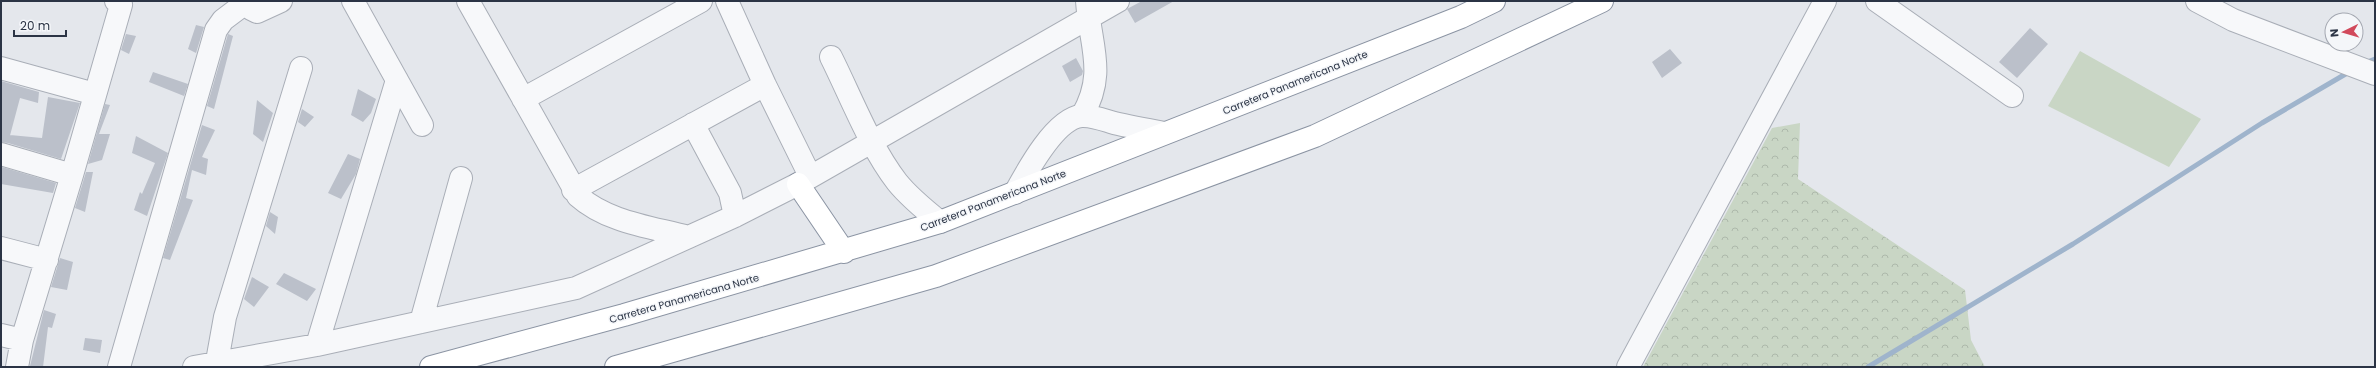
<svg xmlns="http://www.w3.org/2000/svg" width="2376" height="368" viewBox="0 0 2376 368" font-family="Poppins,sans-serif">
<defs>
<pattern id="forest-crowns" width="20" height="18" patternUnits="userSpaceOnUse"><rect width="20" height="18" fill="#c9d6c5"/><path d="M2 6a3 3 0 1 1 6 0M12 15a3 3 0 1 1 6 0" fill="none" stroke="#adb8ab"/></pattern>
</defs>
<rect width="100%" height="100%" fill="#e4e7ec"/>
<path fill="#c9d6c5" d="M2080 51 2201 119 2169 167 2048 106Z"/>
<path fill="url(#forest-crowns)" d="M1800 123 1798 179 1965 290 1971 340 1985 367H1643L1772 128Z"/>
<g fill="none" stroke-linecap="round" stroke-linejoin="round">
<path stroke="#9fb4cc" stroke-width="5" d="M2365 63 2375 59
M1868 367 2073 244 2262 123 2349 72"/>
</g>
<path fill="#bbc0ca" d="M1142 1H1174L1135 23 1127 9Z
M196 25 204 27 196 53 188 49Z
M2030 28 2048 44 2017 78 1999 62Z
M126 34 136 36 129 54 121 50Z
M228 34 233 36 214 109 207 106Z
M1670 49 1682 63 1662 78 1652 62Z
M1076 58 1083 71 1082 75 1070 82 1062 66Z
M153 72 188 84 184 96 149 82Z
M1 81 39 92 38 103 20 98 8 143 1 142Z
M358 89 376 99 371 113 363 122 351 115Z
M48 97 80 103 61 159 8 143 10 135 42 138Z
M257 100 273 113 263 142 253 134Z
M105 104 110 105 99 134H110L102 160 88 164Z
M302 109 314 117 305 127 298 122Z
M202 125 215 130 202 157 208 159 206 175 192 170 186 198 193 200 170 260 163 258Z
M136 136 168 153 147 216 134 210 140 192 142 194 155 163 132 153Z
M348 154 360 159 356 174 341 199 328 193Z
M2 167 56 183 53 193 1 184Z
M86 172H93L85 212 75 208Z
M270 212 278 217 275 234 266 226Z
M60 258 73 262 67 290 51 287Z
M284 273 316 289 307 301 276 284Z
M252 277 269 287 254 307 244 299Z
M44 310 56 314 52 328 48 327 43 367 30 366Z
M85 338 102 340 100 353 83 350Z"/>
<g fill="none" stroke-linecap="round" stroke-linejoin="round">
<defs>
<path id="minor" d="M246 1 251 9 257 12 281 1
M353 1 422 125
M468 1 578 196C607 222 651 227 688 237
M727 1 765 85 810 176
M1877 1 2012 96
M2197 1 2233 20 2375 74
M831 57C851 97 870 147 897 182 909 197 925 210 940 222
M1 68 95 94
M523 99 701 1
M1082 116C1107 73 1090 46 1087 1
M693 124 730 193 735 216
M1 154 72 175
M573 190 765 85
M1015 193C1027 171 1055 119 1081 116 1092 115 1104 120 1114 123 1131 127 1148 130 1165 133
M1 248 47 260
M421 322 461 178
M1 335 22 340
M317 345 397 80
M17 367 22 340 72 175 121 5 116 1
M119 367 216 30 223 20 247 2
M194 367 317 345 576 288 735 216 798 184 1118 1
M216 367 225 317 301 68
M1628 367 1825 1"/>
<path id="highway" d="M798 184 844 252
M431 367 624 315 940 222 1461 17 1494 1
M616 367 936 276 1315 136 1602 1"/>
</defs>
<use href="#minor" stroke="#a9aeb7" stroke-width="24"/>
<use href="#highway" stroke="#8b94a3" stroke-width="24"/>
<use href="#minor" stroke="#f7f8fa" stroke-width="22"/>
<use href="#highway" stroke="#fff" stroke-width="22"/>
</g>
<g text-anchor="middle" stroke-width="3" stroke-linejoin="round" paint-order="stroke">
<g font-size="10" fill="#2b3445" stroke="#f4f6f9">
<text transform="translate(1295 82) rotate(-22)" y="4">Carretera Panamericana Norte</text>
<text transform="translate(993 200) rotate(-21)" y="4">Carretera Panamericana Norte</text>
<text transform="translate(684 298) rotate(-16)" y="4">Carretera Panamericana Norte</text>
</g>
</g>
<rect width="2376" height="368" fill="none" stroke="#2b3445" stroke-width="4"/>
<g transform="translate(2344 32) rotate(265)"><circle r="19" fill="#f4f6f9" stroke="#a4a8b1"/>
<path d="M0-3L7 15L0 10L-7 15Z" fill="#d1495b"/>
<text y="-6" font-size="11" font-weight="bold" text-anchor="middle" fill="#2b3445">N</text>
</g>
<path d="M14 30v6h52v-6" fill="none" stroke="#2b3445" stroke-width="2"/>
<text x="20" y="30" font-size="12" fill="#2b3445" stroke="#f4f6f9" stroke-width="3" paint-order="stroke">20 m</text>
</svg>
